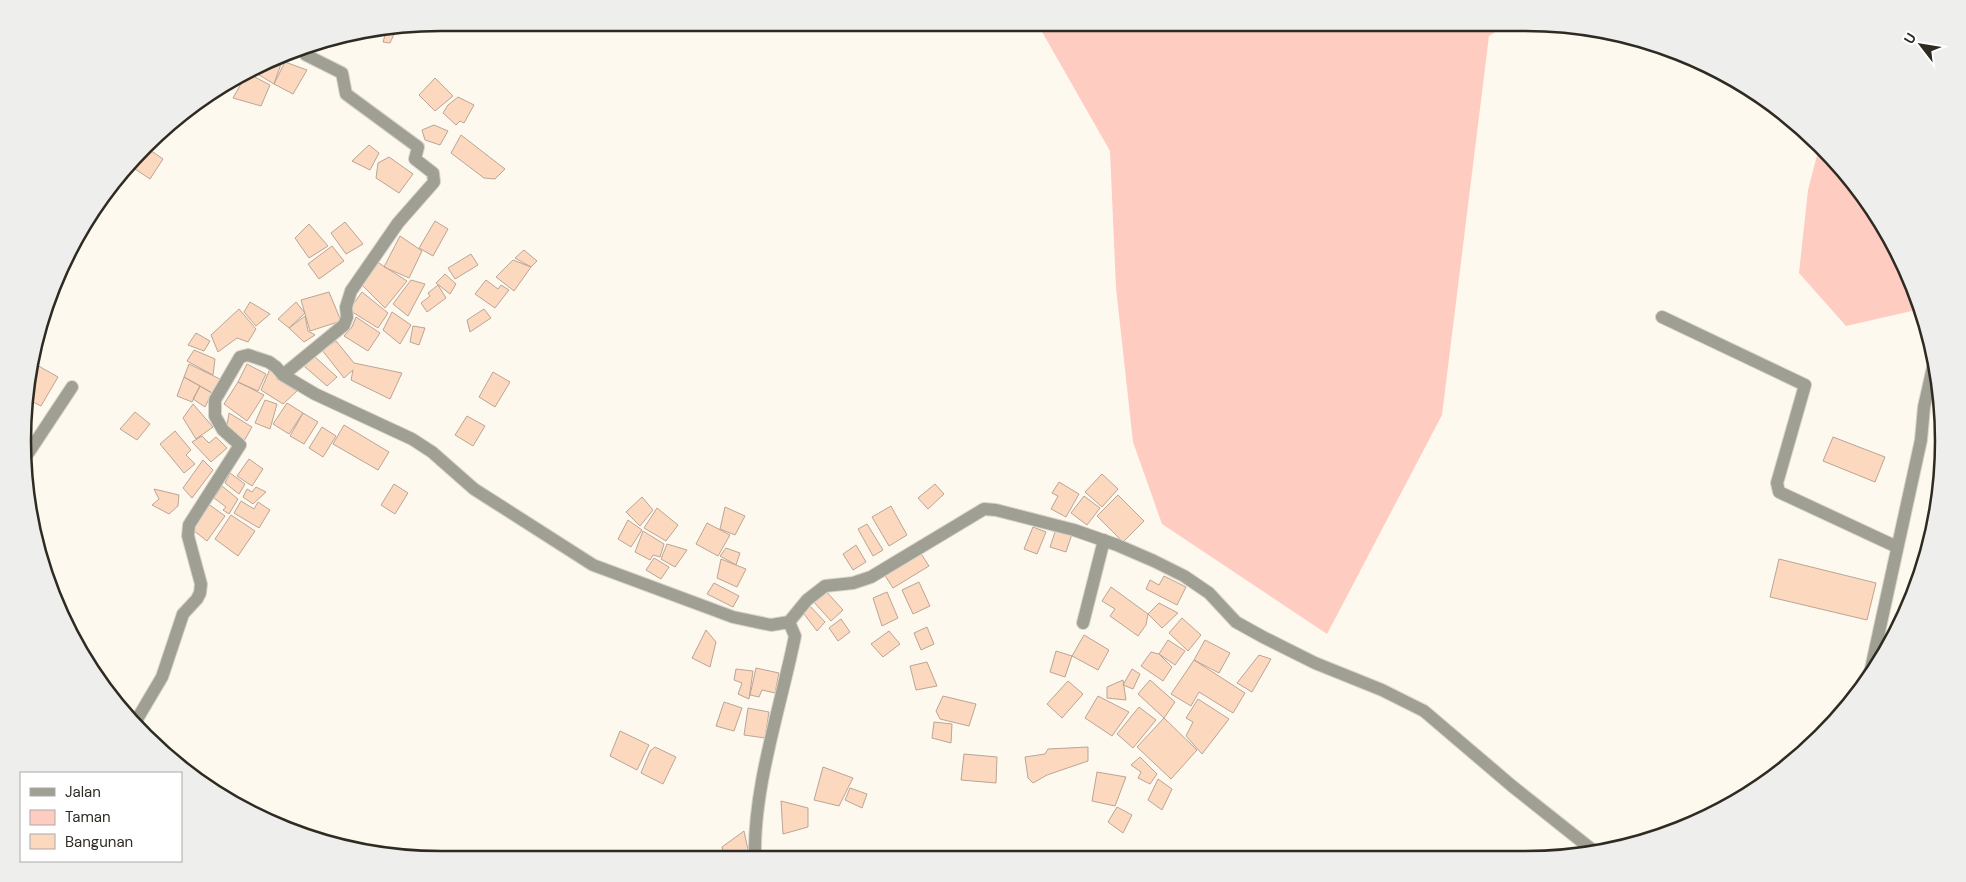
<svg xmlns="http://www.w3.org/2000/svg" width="1966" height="882" viewBox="0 0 1966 882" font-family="'DM Sans',sans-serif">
<rect width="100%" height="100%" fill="#fef9ef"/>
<path fill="#feccc1" d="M1037 23H1509L1489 36 1442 415 1327 634 1162 524 1133 442 1116 288 1110 151Z
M1820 144 1873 208 1912 281 1918 301 1916 310 1846 326 1799 273 1808 190Z"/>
<path fill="#fcd8bf" stroke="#bba595" d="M396 30 390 43 383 42 386 32Z
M273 60 281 64 274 84 251 70Z
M285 62 307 70 293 94 274 84Z
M247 73 270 85 261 106 233 98Z
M435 78 453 96 435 111 419 95Z
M458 97 474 105 464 123 460 121 456 125 443 113 448 105Z
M434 125 448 131 440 145 425 140 422 130Z
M461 135 505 169 495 179 484 178 451 153Z
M369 145 379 153 370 170 352 161Z
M147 148 163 159 150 179 132 167Z
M389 157 413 174 399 193 376 178 378 163Z
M435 221 448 229 433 256 419 248Z
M345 222 363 244 346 254 331 233Z
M309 224 328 246 309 258 295 238Z
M400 236 422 251 409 278 384 267Z
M332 246 344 261 319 279 308 264Z
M524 250 537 261 531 267 515 258Z
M471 254 478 265 455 279 448 268Z
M374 260 407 281 385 308 361 284Z
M513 260 531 267 514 291 496 277Z
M445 274 456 284 450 294 436 283Z
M411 280 425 284 408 316 393 304Z
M486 280 498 289 501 285 509 290 495 308 475 294Z
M438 285 446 298 427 312 421 303 430 296 428 293Z
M329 292 341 321 310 331 301 300Z
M362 292 388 313 378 328 349 310Z
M250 302 270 314 256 326 244 312Z
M296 302 305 313 289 328 278 319Z
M239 309 256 329 248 342 237 338 218 352 211 335Z
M484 309 491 318 470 332 467 320Z
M392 312 411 325 400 344 383 330Z
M305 316 308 331 315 335 304 342 289 328Z
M356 317 380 333 368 351 344 336 352 327Z
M413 326 425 328 419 345 410 342Z
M196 333 210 341 204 351 188 345Z
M336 341 354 363 402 373 390 399 351 380 353 370 344 378 322 350Z
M194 350 215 359 213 375 187 361Z
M315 357 337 377 327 386 304 366Z
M35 364 58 377 41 406 29 400 30 372Z
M189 364 222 380 214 394 184 377Z
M247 364 266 374 258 391 238 382Z
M270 369 278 370 277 379 297 391 283 404 261 390Z
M493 372 510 382 495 407 479 397Z
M184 377 200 386 192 402 177 396Z
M238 382 264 395 247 421 224 404Z
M200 386 212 393 205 407 193 399Z
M265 400 277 404 270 429 255 423Z
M287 403 303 413 289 434 273 424Z
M193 404 213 427 196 439 183 418Z
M135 412 150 424 137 440 120 429Z
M229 413 252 427 244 441 227 426Z
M303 413 318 422 304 444 290 436Z
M467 416 485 426 473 446 455 435Z
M344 425 389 452 378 470 333 444Z
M322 427 336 436 323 457 309 448Z
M175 431 191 450 186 455 195 464 184 473 160 444Z
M202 436 209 443 216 437 227 448 211 462 192 442Z
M1833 437 1885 457 1875 482 1823 461Z
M249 459 263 469 252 486 237 476Z
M203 460 213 470 192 498 183 488Z
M230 473 245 484 239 494 225 483Z
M1102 474 1118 489 1102 507 1085 492Z
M1059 482 1079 494 1066 517 1051 509 1058 496 1052 493Z
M394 484 408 493 395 514 381 505Z
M935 484 944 494 928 509 918 498Z
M222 486 238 499 229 514 223 510 226 507 214 498Z
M256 487 266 492 253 504 243 497 247 489 252 492Z
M154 489 179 495 178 506 169 514 152 505 159 499Z
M1118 495 1144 521 1123 542 1097 516Z
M1084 496 1100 508 1087 525 1071 513Z
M642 497 653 510 640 526 626 512Z
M241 501 254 509 258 502 270 510 259 528 234 513Z
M207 503 225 516 207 541 193 530Z
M891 506 907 535 889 546 872 517Z
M725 507 745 516 735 535 720 529Z
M657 508 678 525 666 541 644 528Z
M231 515 255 531 238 556 215 539Z
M628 520 642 530 631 547 618 539Z
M707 523 730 535 718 556 696 544Z
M867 524 883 550 873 556 858 529Z
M1033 527 1046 532 1037 554 1024 549Z
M1056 529 1072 534 1066 552 1050 547Z
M643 531 664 544 660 557 653 555 650 560 635 552Z
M667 544 687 550 675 567 661 559Z
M856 545 866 562 853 570 843 554Z
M726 548 740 553 736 565 720 556Z
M920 552 929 566 893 588 884 574Z
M654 558 669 567 661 579 646 570Z
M721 559 746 569 737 587 717 578Z
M1779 559 1876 583 1867 620 1770 597Z
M1164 576 1186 587 1177 605 1146 589 1150 580 1159 585Z
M919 582 930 606 913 614 902 590Z
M714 583 739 596 733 607 707 594Z
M1111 587 1148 614 1146 625 1138 636 1110 616 1115 609 1102 601Z
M824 589 843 610 831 621 812 600Z
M887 592 898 618 882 626 873 598Z
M1159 603 1178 613 1162 628 1148 614Z
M808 604 825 622 817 631 801 610Z
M1182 618 1201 635 1188 651 1169 633Z
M841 619 850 632 838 641 829 628Z
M927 627 934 644 921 650 914 633Z
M706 630 716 642 710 667 692 658Z
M889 631 900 644 883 657 871 644Z
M1084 635 1109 650 1098 670 1072 656Z
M1168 640 1185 651 1175 665 1159 654Z
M1205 640 1230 653 1219 673 1194 660Z
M1056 651 1072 656 1065 677 1050 672Z
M1151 652 1159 654 1172 667 1163 681 1141 666Z
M1259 655 1271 659 1252 692 1237 683Z
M1194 660 1245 693 1233 713 1199 692 1191 706 1171 694Z
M927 662 937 686 916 690 910 666Z
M756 668 779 673 775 693 762 690 759 697 750 695Z
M736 669 753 671 749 699 738 694 742 683 734 680Z
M1132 669 1140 674 1133 689 1123 685Z
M1123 680 1126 700 1107 698V687Z
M1150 680 1175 702 1164 718 1138 694Z
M1068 681 1083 694 1062 718 1047 704Z
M943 696 976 704 969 726 940 719 936 711Z
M1098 696 1129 712 1112 736 1085 718Z
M1198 699 1229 719 1202 754 1186 736 1193 722 1186 718Z
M724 702 742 708 734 731 716 726Z
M1139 707 1156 720 1133 748 1117 734Z
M748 708 769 712 765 738 744 735Z
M1164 718 1197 750 1171 779 1137 747Z
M934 722 952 724 951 743 932 738Z
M620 731 649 745 637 770 610 756Z
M655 747 676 757 663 784 641 773 650 751Z
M1088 747V761L1047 775 1033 783 1028 778 1025 757 1045 754 1048 749Z
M964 754 997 757 996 783 961 780Z
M1140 757 1157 774 1150 784 1138 778 1141 772 1131 765Z
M823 767 853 778 839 806 814 800Z
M1097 772 1126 777 1115 806 1092 801Z
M1158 779 1172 789 1162 810 1148 800Z
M850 788 867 794 862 808 845 800Z
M781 801 808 808V827L783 834Z
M1117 807 1132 815 1123 833 1108 822Z
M744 831 750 859H724L722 847Z"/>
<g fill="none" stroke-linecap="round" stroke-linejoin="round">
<defs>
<path id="minor" d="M1662 317 1805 385 1777 483 1779 492 1897 547
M283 375 344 325 347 317 346 307 351 291 398 223 434 182 433 173 415 159 418 147 346 94 342 73 306 55
M27 455 72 387
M1083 623 1104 540
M1870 673 1921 440 1924 407 1935 358
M136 721 162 677 183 614 197 599 200 593 201 584 188 536 189 525 240 445 223 430 215 416V400L240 357 248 355 269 362 276 367 283 375 315 394 412 439 432 452 474 489 593 565 733 617 771 625 789 622 807 600 825 586 853 583 871 577 984 509 996 510 1074 530 1117 545 1154 561 1184 576 1209 593 1236 622 1263 637 1315 663 1382 690 1424 711 1512 786 1595 852
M755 858C753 787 781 706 795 636L789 622"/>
</defs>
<use href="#minor" stroke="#d9d4ca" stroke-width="14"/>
<use href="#minor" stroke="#9f9f94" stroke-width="12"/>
</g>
<path d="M0 0H1966V882H0ZM441 31H1525A410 410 0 0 1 1935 441V441A410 410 0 0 1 1525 851H441A410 410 0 0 1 31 441V441A410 410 0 0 1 441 31Z" fill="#eeeeed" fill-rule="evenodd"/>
<path fill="none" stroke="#2f2b22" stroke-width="2.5" d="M441 31H1525A410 410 0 0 1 1935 441V441A410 410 0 0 1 1525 851H441A410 410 0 0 1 31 441V441A410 410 0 0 1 441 31Z"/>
<rect x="20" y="772" width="162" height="90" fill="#ffffff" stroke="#acaaa7"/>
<rect x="30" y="788" width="25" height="8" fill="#9f9f94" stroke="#acaaa7"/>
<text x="65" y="797" font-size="15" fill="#2f2b22">Jalan</text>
<rect x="30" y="810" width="25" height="15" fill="#feccc1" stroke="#acaaa7"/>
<text x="65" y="822" font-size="15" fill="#2f2b22">Taman</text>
<rect x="30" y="834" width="25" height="15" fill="#fcd8bf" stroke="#acaaa7"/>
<text x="65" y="847" font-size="15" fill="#2f2b22">Bangunan</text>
<g transform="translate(1921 45) rotate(301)" stroke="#ffffff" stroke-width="4" paint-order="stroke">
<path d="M0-4L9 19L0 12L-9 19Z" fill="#2f2b22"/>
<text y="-8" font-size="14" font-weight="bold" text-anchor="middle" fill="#2f2b22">U</text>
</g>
</svg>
